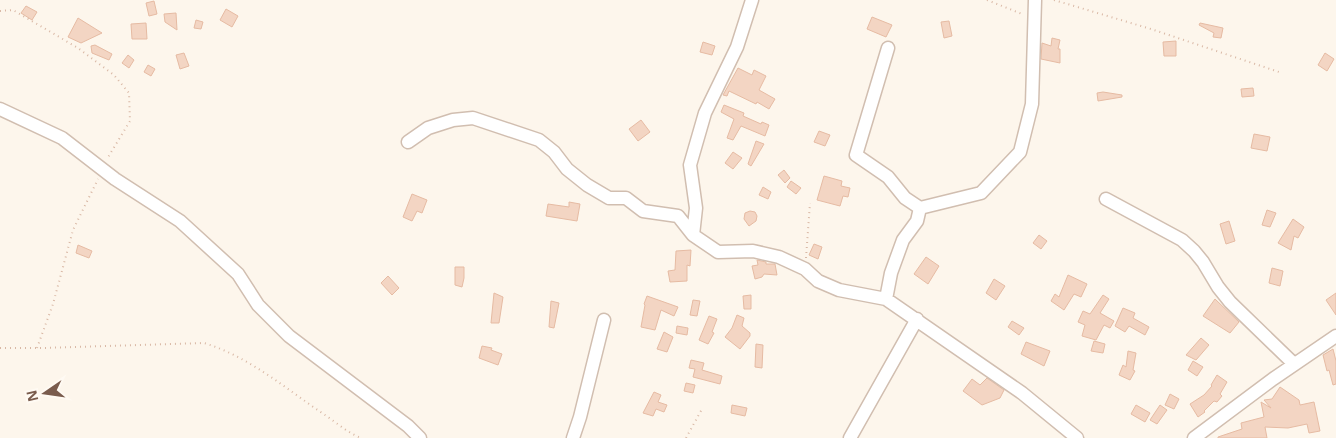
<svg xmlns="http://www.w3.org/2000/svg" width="1336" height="438" viewBox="0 0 1336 438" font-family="'Noto Sans',sans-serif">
<rect width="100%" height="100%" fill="#fdf6ec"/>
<path fill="#f3d5c3" stroke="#e6bba3" d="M154 1 157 14 149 16 146 3Z
M26 6 37 12 32 20 21 13Z
M226 9 238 16 232 27 220 20Z
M176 13 177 30 165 22 164 14Z
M872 17 892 25 886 37 867 29Z
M78 18 102 33 81 43 68 37Z
M196 20 203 22 201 29 194 28Z
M949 21 952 36 944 38 941 22Z
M146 23 147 39H132L131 24Z
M1200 23 1223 28 1221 38 1213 37 1214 33 1199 25Z
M1052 38 1060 40 1058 49H1060V63L1041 59 1042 43 1051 46Z
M1176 41V56H1164L1163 42Z
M703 42 715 46 712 55 700 52Z
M95 45 112 54 109 60 92 53 91 46Z
M184 53 189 66 180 69 176 55Z
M1325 53 1334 59 1327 71 1318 65Z
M128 55 134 60 129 68 122 63Z
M148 65 155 69 151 76 144 72Z
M738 68 752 75 754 70 766 76 759 90 775 99 769 109 757 102 756 104 729 91 727 96 723 95Z
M1253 88 1254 96 1242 97 1241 89Z
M1103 92 1122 95V97L1098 101 1097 93Z
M724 105 744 113 743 116 761 124 762 122 769 125 765 136 741 126 733 140 727 138 734 119 721 112Z
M641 120 650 132 638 141 629 129Z
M819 131 830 135 825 146 814 142Z
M1254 134 1270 137 1267 151 1251 148Z
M756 141 764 144 751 166 748 164Z
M733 152 742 158 733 169 725 163Z
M784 170 790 178 785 183 778 175Z
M824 176 842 181 841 186 850 188 848 197 843 196 840 206 817 200Z
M791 181 801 188 796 194 787 187Z
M763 187 771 192 768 199 759 195Z
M412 194 427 200 422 213 417 211 412 221 403 217Z
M569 202 580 204 577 221 546 216 548 204 569 207Z
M1267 210 1276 213 1270 227 1262 225Z
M750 211 755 212 757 216 756 221 749 226 744 219 745 213Z
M1293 219 1304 227 1298 238 1294 236 1291 250 1278 243Z
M1229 221 1235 241 1226 244 1220 224Z
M1039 235 1047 241 1041 249 1033 243Z
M814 244 822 247 818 259 809 255Z
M78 245 92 251 89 258 76 253Z
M691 250 690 266 687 265V281L670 282 668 271 675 270 676 251Z
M926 257 939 266 928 284 914 274Z
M757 260 766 262V264H775L777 275 764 274 762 277 755 279 752 266 758 265Z
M455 267H464V278L462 287 455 285Z
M1272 268 1283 271 1280 286 1269 283Z
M1068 275 1087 284 1081 297 1074 294 1064 310 1051 301 1055 294 1059 297Z
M388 276 399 288 392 295 381 283Z
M994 279 1005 286 996 300 986 293Z
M494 293 503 297 499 323H491Z
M1336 293V315L1326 300Z
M751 295V309H744L743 296Z
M1103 295 1109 299 1100 313 1114 321 1110 328 1104 325 1096 340 1082 336 1085 325 1078 322 1083 311 1090 314Z
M647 296 678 307 674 316 661 310 655 330 641 327 645 305 644 304Z
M1215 299 1239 322 1230 333 1203 316Z
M693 300 700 301 697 316 690 315Z
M551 301 559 303 554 328 549 327Z
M1123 308 1135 313 1133 318 1149 327 1145 335 1129 326 1125 332 1115 326Z
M737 315 744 318 742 326 750 333V336L740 349 725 337 732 328Z
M709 316 717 319 712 332 714 333 708 344 699 340Z
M1012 321 1024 328 1019 335 1008 327Z
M677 326 688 328 687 335 676 333Z
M664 332 673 337 667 352 657 349Z
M1201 338 1209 345 1196 360 1186 355Z
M1094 341 1105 344 1103 353 1091 351Z
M1026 342 1050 351 1044 366 1021 354Z
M756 344 763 345 762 368 755 367Z
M482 346 492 348 491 350 502 354 498 365 479 358Z
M1333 349 1336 361V384L1333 385 1329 370 1327 371 1323 355Z
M1128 351 1136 353 1133 370 1135 371 1130 380 1119 375 1123 365 1126 367Z
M691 360 704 363 702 370 722 376 720 384 693 377 695 369 689 368Z
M1193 361 1203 367 1197 376 1188 370Z
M1217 375 1227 382 1220 394 1222 396 1217 402 1214 401 1204 411 1205 412 1198 417 1190 404 1204 395 1212 386 1211 385Z
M987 378 1004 390 1000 398 982 405 963 391 972 379 980 385Z
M686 383 695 385 693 393 684 391Z
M1280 387 1299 400 1300 405 1314 402 1320 431 1309 433 1307 424 1288 428 1265 427 1267 438H1218V437L1242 429 1241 423 1264 417 1261 402 1271 408 1264 400 1272 399Z
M654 392 661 395 658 402 667 405 664 412 656 409 653 416 643 413Z
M1170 394 1179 399 1174 409 1165 405Z
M732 405 747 408 745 416 731 413Z
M1136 405 1150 413 1145 422 1131 414Z
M1160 405 1167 410 1157 424 1150 420Z"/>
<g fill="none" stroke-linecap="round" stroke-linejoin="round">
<defs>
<path id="minor" d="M752 0 737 47 705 113 690 165 696 208 693 235 718 252 753 251 779 257 805 269 818 281 839 290 886 299 1022 393 1077 438
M888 48 856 155 888 177 905 198 920 208
M0 109 62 138 115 179 180 221 238 274 258 305 289 336 408 426 420 438
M408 142 428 128 453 120 473 118 539 140 554 152 567 169 587 185 609 198H626L643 211 678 216 693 235
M1106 199 1182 240 1194 251 1203 262 1218 287 1230 302 1294 364
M886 299 891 273 903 240 917 221 920 208 981 193 1020 152 1032 104 1035 0
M573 438 580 417 604 320
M850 438 917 319
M1194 438 1273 379 1336 336"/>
</defs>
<use href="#minor" stroke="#d1beb0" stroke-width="15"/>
<path stroke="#d9b8a5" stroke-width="2" stroke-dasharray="1 4" stroke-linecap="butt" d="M987 0 1022 14 1023 13
M1054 0 1151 29 1279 72
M0 11 13 10 78 48 114 75 129 93 130 121 107 159
M806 258 810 203
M0 348H42L204 343C250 357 286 389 325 415 337 423 348 433 361 438
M37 348 53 304 73 230 98 179
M686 438 702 409"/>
<use href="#minor" stroke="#fff" stroke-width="12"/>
</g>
<g transform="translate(45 393) rotate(257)" stroke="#fffaf3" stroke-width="4" paint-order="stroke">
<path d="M0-4L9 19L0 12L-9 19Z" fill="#7a5c4d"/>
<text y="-8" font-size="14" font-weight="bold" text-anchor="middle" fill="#7a5c4d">N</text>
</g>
</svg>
